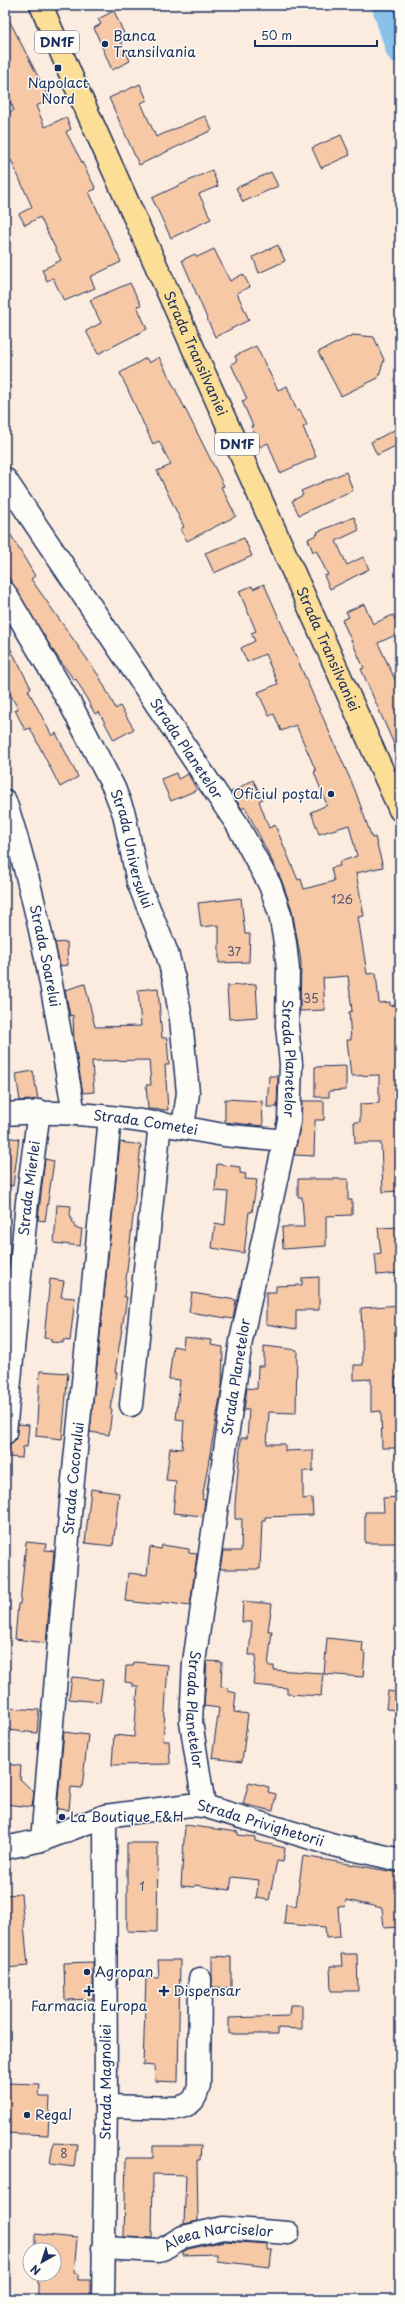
<svg xmlns="http://www.w3.org/2000/svg" width="405" height="2304" viewBox="0 0 405 2304" font-family="'Playpen Sans',sans-serif">
<rect width="100%" height="100%" fill="#fbecdf"/>
<filter id="ink" filterUnits="userSpaceOnUse"><feTurbulence type="fractalNoise" baseFrequency=".025" numOctaves="2"/><feDisplacementMap in="SourceGraphic" scale="8" xChannelSelector="R" yChannelSelector="G"/><feConvolveMatrix kernelMatrix="1 2 1 2 8 2 1 2 1" color-interpolation-filters="sRGB"/></filter>
<g filter="url(#ink)">
<g fill="none" stroke-linecap="round" stroke-linejoin="round">
<path stroke="#8ac1e8" stroke-width="29" d="M386 5 400 49"/>
</g>
<path fill="#f6c8a6" stroke="#1b2f5e" d="M114 11 126 38 121 41 130 61 112 70 94 28 101 24 98 19Z
M5 12 50 100 36 106 45 127 66 117 71 129 66 132 96 189 89 192 121 262 90 277 95 288 64 301 53 278 47 281 42 270 61 260 40 217 25 225 19 214 32 207 11 160 5 163V115L14 110 5 90Z
M140 84 147 100 141 103 156 137 205 116 212 130 139 165 109 98Z
M341 135 350 155 321 168 312 148Z
M212 170 218 186 199 194 211 219 171 238 152 198Z
M271 172 278 186 243 202 236 188Z
M278 245 285 261 259 273 253 257Z
M214 249 230 281 243 274 250 287 237 293 249 320 215 337 182 260 195 254 197 257Z
M130 283 141 305 137 306 147 329 98 354 86 331 101 323 90 300Z
M353 335 374 337 384 360 378 378 341 396 318 352Z
M256 346 278 390 287 386 297 411 300 410 307 425 303 427 316 457 280 473 268 443 260 447 251 426H253L242 401 247 399 231 364 237 361 235 356Z
M159 357 224 486 221 487 236 516 187 541 180 529 184 527 157 471 171 465 159 441 153 444 120 373 146 358 149 363Z
M400 427V444L377 455 371 442Z
M346 472 353 490 299 515 292 501 303 495 301 491Z
M354 517 359 530 336 541 347 565 363 557 369 569 330 589 324 576 328 575 316 550 313 552 308 539 318 534 317 532Z
M5 525 35 576 31 579 99 676 116 709 120 706 134 729 114 740 99 712 95 714 76 679 74 680 54 652 5 571Z
M244 538 252 556 214 573 205 553Z
M264 584 355 790 372 838 375 837 383 867 356 873 364 916 358 917 367 974 376 973 379 1003 390 1002V1006L400 1004V1191L383 1192 381 1143H355L354 1122H360V1104L379 1103V1075L351 1076 347 1040H351L349 1012 352 1011 348 976 323 978 325 1010 300 1011 301 961 292 910 281 879 245 807 242 809 231 792 253 780 263 799 259 801 269 828 275 825 298 880 301 879 304 889 334 881 331 868 340 866 339 862 357 856 349 825 319 834 311 812 327 805 314 772 316 771 296 725 281 731 274 714 269 716 258 692 278 684 265 654 247 662 241 648 255 641 251 633 256 631 239 591 252 586 253 589Z
M364 604 373 624 393 615 400 630V633L378 643 400 690V758L361 669 364 668 342 620 349 617 346 612Z
M5 638 31 688 28 690 52 736 56 733 78 777 60 787 30 728 25 730 15 710 18 709 5 684Z
M176 773 178 779 188 774 197 790 171 801 161 779Z
M241 898 245 934H250L249 962 219 963V925L201 927 198 903Z
M67 942 68 965 60 966 55 943Z
M85 984 95 1027 141 1026 138 990 158 988 162 1038H167L169 1065H165L168 1110 148 1109 146 1085H151L149 1060 92 1061 94 1092 83 1093 74 1041 73 1015 70 1016 65 990Z
M256 984 258 1017 229 1019 227 986Z
M346 1066V1090L329 1091V1097H315V1067Z
M33 1071 38 1099 20 1101 16 1074Z
M269 1076H278L277 1107H267Z
M225 1099 262 1101 263 1126 225 1122Z
M302 1101H324V1120H315L314 1156 294 1155 301 1124Z
M5 1137 19 1139 13 1186 5 1185Z
M120 1142 141 1145 124 1297H127L115 1372 117 1373 110 1409H112L109 1435 90 1432Z
M45 1159 54 1161 45 1221 38 1220Z
M217 1164 240 1167V1173L246 1174 245 1179 257 1180 252 1212H249L244 1253 212 1248 215 1223 225 1225 228 1192 215 1191Z
M298 1179H348V1200H352V1215L326 1216V1246L283 1249 282 1227H304L302 1197H298Z
M57 1205 71 1206 70 1214 75 1228 82 1229 80 1246 54 1243Z
M400 1227V1273L377 1275 375 1254 381 1253 378 1228Z
M319 1277V1310H296V1329L266 1324V1292H276V1286L302 1285V1278Z
M50 1279 64 1281 61 1297 75 1298 70 1341 63 1340V1343L51 1342V1339L44 1338Z
M192 1293 236 1300 233 1319 189 1312Z
M400 1305V1377H395L396 1428 400 1427V1448H382L381 1411 371 1412V1379L354 1380V1365H363L361 1308Z
M184 1337 212 1340 211 1345 223 1347 222 1386 202 1499 205 1500 203 1516 173 1513 176 1481 166 1480 170 1448 182 1449 184 1420 176 1419 180 1380 169 1379 173 1346 183 1348Z
M264 1346 297 1350 296 1413 269 1412 267 1444H285V1451L313 1450V1471H303V1499L312 1498 313 1515 265 1517V1520H262L260 1569H220L223 1551H241L242 1519H235V1504L241 1438H247L249 1410H244L247 1388 257 1389 258 1366H264Z
M40 1371 68 1373 62 1439 36 1436Z
M18 1424 29 1425 27 1447H23L22 1458 8 1457 9 1445 15 1440Z
M91 1489 119 1493 113 1546 85 1543Z
M400 1497V1543H365V1512H384L383 1498Z
M26 1542 46 1544 45 1550 54 1551 46 1643 15 1639 18 1604H20Z
M162 1545 189 1549V1553L197 1554 190 1606 162 1602 161 1605 125 1601 128 1573 147 1575 150 1547 161 1549Z
M243 1601 272 1604 268 1631H272L268 1666H274V1670L323 1673 321 1696 287 1694V1688L253 1685 256 1655H249L252 1622H242Z
M327 1638 363 1642 362 1652H365L363 1677 324 1674Z
M207 1661 222 1662 221 1687 228 1688V1691L236 1693 234 1712 248 1714 242 1762 212 1758 219 1708 204 1706Z
M134 1662 168 1665 163 1741H169L170 1764 112 1765 114 1735 134 1737 138 1686H132V1683L125 1682 126 1666H133Z
M72 1677 103 1680 100 1702 69 1699Z
M388 1691 400 1693V1710L386 1709Z
M9 1708 39 1710 37 1733 6 1730Z
M64 1732 88 1735 82 1788 71 1787 69 1810 57 1809Z
M8 1764 21 1766 20 1779 34 1792 32 1807 5 1804Z
M249 1782 269 1787 268 1792 276 1794 273 1811 243 1804Z
M185 1825 238 1832V1835L255 1837V1841L285 1848 283 1862 277 1861 269 1900 256 1898 259 1880 232 1877 230 1890 195 1885V1887L181 1886Z
M127 1843H158L157 1932 127 1931Z
M303 1856 400 1873V1927L384 1928 382 1908 346 1900 345 1907 338 1906 340 1937 326 1938 325 1927 284 1924 286 1904 296 1906Z
M21 1894 28 1966 5 1968V1895Z
M341 1954H357L358 1991H331L330 1966H342Z
M212 1956 231 1957V1988L212 1987Z
M158 1960H180L178 2082 155 2081 154 2066 143 2065 146 1978H159Z
M93 1962V1999L65 2000 64 1963Z
M290 2005H302V2029L278 2028V2034H229V2018L289 2016Z
M5 2083 40 2084 39 2097H50L48 2135 5 2133Z
M53 2143 77 2144 74 2167 50 2164Z
M153 2146H201L200 2160H197L198 2221 184 2224 186 2175 153 2174 152 2238 124 2237 126 2158H153Z
M35 2234 77 2238 74 2273H78V2280H90V2295H78L77 2299H38V2274H54V2250H35Z
M224 2241 267 2244V2250H272L270 2267 217 2261V2254L183 2255V2252L188 2249Z"/>
<g fill="none" stroke-linecap="round" stroke-linejoin="round">
<defs>
<g id="minor">
<path id="s1" d="M5 479 237 824 270 885 280 914 285 943 288 969 287 1026 291 1064 289 1121 241 1341 194 1662 191 1722 204 1806"/>
<path id="s2" d="M5 593 71 705 114 788 124 814 138 882 167 953 174 979 181 1019 188 1093 183 1127"/>
<path id="s3" d="M5 801C39 903 56 1008 74 1114"/>
<path id="s4" d="M5 1114C77 1109 148 1121 218 1134 240 1138 263 1138 285 1141"/>
<path d="M131 1405 160 1123"/>
<path id="s5" d="M5 1433 27 1202 39 1111"/>
<path id="s6" d="M42 1840 73 1480 110 1118"/>
<path id="s7" d="M5 1848 42 1840 105 1816 190 1805 204 1806 334 1845 400 1860"/>
<path d="M106 2106 178 2108C193 2104 196 2099 199 2085L200 1979"/>
<path id="s8" d="M103 2248 159 2251 183 2237 223 2228 288 2233"/>
<path id="s9" d="M103 2299 106 2106 105 1816"/>
</g>
<g id="major">
<path id="s10" d="M41 5 73 80 400 810"/>
</g>
</defs>
<use href="#minor" stroke="#1b2f5e" stroke-width="25"/>
<use href="#major" stroke="#1b2f5e" stroke-width="25"/>
<use href="#minor" stroke="#fdfcf7" stroke-width="22"/>
<use href="#major" stroke="#fdde96" stroke-width="22"/>
</g>
</g>
<g fill="#1b2f5e" stroke="#fdfcf7" stroke-width="1.5">
<circle cx="105" cy="44" r="4"/>
<rect x="54" y="64" width="8" height="8" rx="2"/>
<circle cx="331" cy="794" r="4"/>
<circle cx="62" cy="1817" r="4"/>
<circle cx="87" cy="1972" r="4"/>
<path d="M87 1985h4v4h4v4h-4v4h-4v-4h-4v-4h4z"/>
<path d="M162 1985h4v4h4v4h-4v4h-4v-4h-4v-4h4z"/>
<circle cx="27" cy="2115" r="4"/>
</g>
<g text-anchor="middle" stroke-width="3" stroke-linejoin="round" paint-order="stroke">
<g font-size="12" fill="#525570">
<text x="342" y="904">126</text>
<text x="234" y="956">37</text>
<text x="311" y="1003">35</text>
<text x="142" y="1891">1</text>
<text x="64" y="2158">8</text>
</g>
<g fill="#fdfcf7" stroke="#5f6c8c" stroke-width="1">
<rect x="35" y="31" width="44" height="22" rx="3"/>
<rect x="215" y="433" width="44" height="22" rx="3"/>
</g>
<g font-size="13" font-weight="bold" fill="#1b2f5e">
<text x="57" y="47">DN1F</text>
<text x="237" y="449">DN1F</text>
</g>
<g font-size="14" fill="#1b2f5e" stroke="#fdfcf7" text-anchor="start">
<text x="113" y="41">Banca<tspan x="113" dy="16">Transilvania</tspan></text>
<text x="58" y="88" text-anchor="middle">Napolact<tspan x="58" dy="16">Nord</tspan></text>
<text x="323" y="799" text-anchor="end">Oficiul poștal</text>
<text x="70" y="1822">La Boutique F&amp;H</text>
<text x="95" y="1977">Agropan</text>
<text x="173" y="1996">Dispensar</text>
<text x="89" y="2011" text-anchor="middle">Farmacia Europa</text>
<text x="35" y="2120">Regal</text>
</g>
<g font-size="14" fill="#1b2f5e" stroke="#fdfcf7">
<text dy="5" stroke="none"><textPath href="#s10" startOffset="381">Strada Transilvaniei</textPath></text>
<text dy="5" stroke="none"><textPath href="#s10" startOffset="705">Strada Transilvaniei</textPath></text>
<text dy="5" stroke="none"><textPath href="#s1" startOffset="325">Strada Planetelor</textPath></text>
<text dy="5" stroke="none"><textPath href="#s2" startOffset="287">Strada Universului</textPath></text>
<text dy="5" stroke="none"><textPath href="#s3" startOffset="160">Strada Soarelui</textPath></text>
<text dy="5" stroke="none"><textPath href="#s1" startOffset="661">Strada Planetelor</textPath></text>
<text dy="5" stroke="none"><textPath href="#s4" startOffset="141">Strada Cometei</textPath></text>
<text dy="5" stroke="none"><textPath href="#s5" startOffset="246">Strada Mierlei</textPath></text>
<text transform="translate(236 1377) rotate(-81)" y="5">Strada Planetelor</text>
<text dy="5" stroke="none"><textPath href="#s6" startOffset="363">Strada Cocorului</textPath></text>
<text dy="5" stroke="none"><textPath href="#s1" startOffset="1321">Strada Planetelor</textPath></text>
<text dy="5" stroke="none"><textPath href="#s7" startOffset="264">Strada Privighetorii</textPath></text>
<text dy="5" stroke="none"><textPath href="#s9" startOffset="217">Strada Magnoliei</textPath></text>
<text dy="5" stroke="none"><textPath href="#s8" startOffset="119">Aleea Narciselor</textPath></text>
</g>
</g>
<rect width="405" height="2304" fill="none" stroke="#fdfcf7" stroke-width="20"/>
<rect x="10" y="10" width="385" height="2284" fill="none" stroke="#1b2f5e" stroke-width="1.5" filter="url(#ink)"/>
<g transform="translate(42 2262) rotate(219)"><circle r="19" fill="#fdfcf7" stroke="#a3aaba"/>
<path d="M0-3L7 15L0 10L-7 15Z" fill="#1b2f5e"/>
<text y="-6" font-size="11" font-weight="bold" text-anchor="middle" fill="#1b2f5e">N</text>
</g>
<path d="M255 40v6h122v-6" fill="none" stroke="#1b2f5e" stroke-width="2"/>
<text x="261" y="40" font-size="12" fill="#1b2f5e" stroke="#fdfcf7" stroke-width="3" paint-order="stroke">50 m</text>
</svg>
